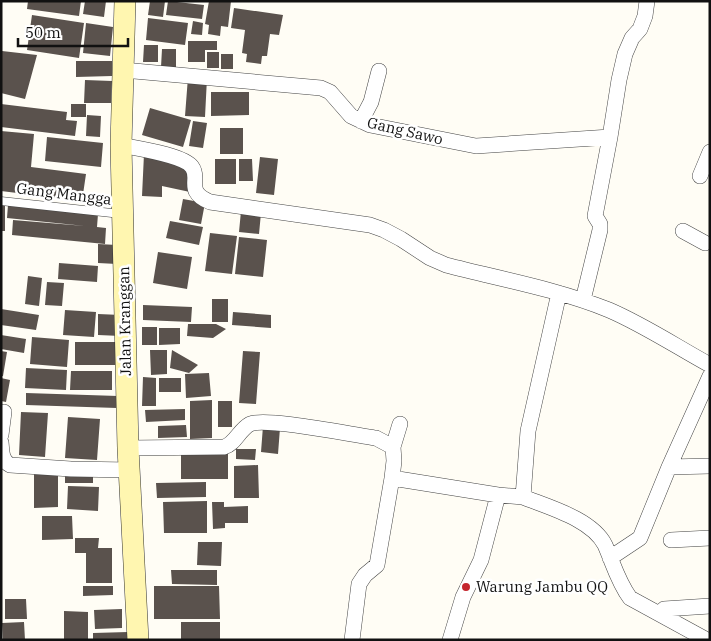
<svg xmlns="http://www.w3.org/2000/svg" width="711" height="641" viewBox="0 0 711 641" font-family="'IBM Plex Serif',serif">
<rect width="100%" height="100%" fill="#fffdf5"/>
<path fill="#5a524d" d="M28 1H81L79 16 27 9Z
M85 1H106L104 17 83 14Z
M150 1H165L163 17 148 15Z
M168 1 204 5 202 19 166 15Z
M209 1H231L228 27 221 26 220 36 208 34 209 25 205 24Z
M234 8 283 15 279 35 270 34 267 56H262L261 64 246 62 247 54 242 53 245 30 231 28Z
M32 15 84 23 79 58 27 50Z
M148 18 188 23 185 45 146 40Z
M193 21 203 23 202 35 191 34Z
M86 23 113 27 110 56 83 53Z
M188 41H217V50H205V62H188Z
M144 45H158V62H143Z
M162 49H176V67H161Z
M2 51 37 55 25 99 1 93Z
M207 52H219V68H207Z
M221 54H233V69H221Z
M76 61H112V76L76 77Z
M188 77 207 78 205 117 185 116Z
M85 80 112 81 111 103H84Z
M211 92H249V115L211 116Z
M1 104 67 112 66 120 77 121 75 136 1 127Z
M71 104H86V117H71Z
M150 108 191 120 183 147 142 135Z
M87 115 101 116 100 137 86 136Z
M193 121 207 123 203 148 189 146Z
M220 128H243V154H220Z
M1 131 34 134 31 167 86 174 82 201 1 191Z
M47 137 103 143 101 167 45 161Z
M144 154 191 168 190 192 162 186V197L142 196Z
M260 157 278 159 274 195 256 193Z
M215 159H236V184H215Z
M239 159H252L253 181H239Z
M183 199 205 203 201 224 179 220Z
M1 202H5V231H1Z
M8 205 98 214 97 227 106 228 105 244 12 235 13 220 85 226 7 218Z
M241 211 261 213 259 234 239 232Z
M170 221 203 227 199 245 166 238Z
M210 233 237 236 232 274 205 271Z
M239 237 267 240 263 277 235 274Z
M98 244 117 245V264L98 263Z
M158 252 192 257 187 289 153 283Z
M59 263 98 266 97 282 58 279Z
M28 276 42 278 39 306 25 304Z
M47 282 64 283 62 306 45 305Z
M212 299H228V322H212Z
M143 305 192 307 191 322 143 320Z
M1 309 39 315 36 330 1 325Z
M65 310 96 312 94 337 63 335Z
M233 312 271 315V328L232 325Z
M98 314 121 315V336L98 335Z
M188 324H216L226 329 213 338 187 336Z
M142 327H157V345H142Z
M159 328H180V344L159 345Z
M1 335 26 339 24 353 1 349Z
M32 337 69 340 67 367 30 364Z
M75 342H119L120 365H75Z
M150 350H167V374L151 375Z
M172 350 198 365 189 373 170 368Z
M1 351 7 352 3 376H1Z
M243 351 260 352 256 404 239 403Z
M26 368 67 370 66 390 25 388Z
M71 371H112V390H70Z
M209 373 211 396 186 398 185 374Z
M143 377 156 378V406H142Z
M1 378 10 380 6 402 1 401Z
M159 378H181V392H159Z
M26 393 118 396 117 408 26 405Z
M212 400V438L190 439V401Z
M218 401H232V427H218Z
M185 409V420L146 422 145 410Z
M21 412 48 413 45 457 19 455Z
M68 417 100 419 97 460 65 458Z
M186 425 187 437 158 438V426Z
M263 426 280 428 278 454 261 452Z
M236 449H256L255 460 236 459Z
M181 453H228V479H181Z
M258 465 259 498H234V466Z
M58 473V507L34 508V474Z
M65 473H93V483H65Z
M206 482V497L157 498 156 483Z
M68 486 99 487 98 511 67 509Z
M207 501V533H164L163 502Z
M212 502H224V507L248 506V523H225V528L213 529Z
M42 516H72L73 539 42 540Z
M75 538H99L98 548H112V583H86V553H75Z
M198 542H222L221 566 197 565Z
M171 570H217V585L172 584Z
M83 586H113V595L83 596Z
M154 586H219L220 619H154Z
M5 599H26L27 619H5Z
M122 609V628L95 629 94 610Z
M64 611 88 612V640H64Z
M24 622 25 640H3L2 623Z
M181 622H220V640H181Z
M128 632V640H93V633Z"/>
<g fill="none" stroke-linecap="round" stroke-linejoin="round">
<defs>
<path id="lane" d="M1 201 121 214"/>
<path id="street" d="M123 70 321 88 330 92 351 116 370 125 476 146 610 137
M361 121 371 102 379 71
M121 145C135 148 184 155 192 167 201 179 184 191 210 202L370 225 384 230 401 239 430 258 446 265C500 279 557 289 609 310 644 325 677 347 710 365
M700 176 710 152
M683 231 705 243
M583 300 600 230V224L595 216 610 137 619 80 625 54 632 38 640 29 645 16 647 1
M1 435 4 412
M1 442C2 451 1 460 10 465L71 469 129 470
M393 447 400 424
M128 448 224 447C235 444 239 430 250 424 266 417 353 435 376 438L393 447 394 461 392 478 498 495 523 497 528 431 559 293
M669 467 710 466
M523 497C548 507 592 519 605 545 613 563 618 582 630 598L707 640
M671 540 710 538
M610 558 640 538 669 467 710 376
M664 609 710 606
M352 640 359 584 365 575 377 565 392 478
M450 640 463 597 481 560 498 495"/>
<path id="secondary" d="M125 1 121 145 128 448 138 640"/>
</defs>
<use href="#lane" stroke="#444" stroke-width="9"/>
<use href="#street" stroke="#444" stroke-width="16"/>
<use href="#secondary" stroke="#333" stroke-width="22"/>
<use href="#lane" stroke="#fff" stroke-width="8"/>
<use href="#street" stroke="#fff" stroke-width="15"/>
<use href="#secondary" stroke="#fff6b0" stroke-width="21"/>
</g>
<circle fill="#c4262e" stroke="#fff" stroke-width="2" cx="466" cy="587" r="5"/>
<g text-anchor="middle" stroke-width="5" stroke-linejoin="round" paint-order="stroke">
<g font-size="15" fill="#111" stroke="#fff">
<text transform="translate(405 131) rotate(13)" y="5">Gang Sawo</text>
<text transform="translate(64 194) rotate(7)" y="5">Gang Mangga</text>
<text transform="translate(125 321) rotate(-91)" y="5">Jalan Kranggan</text>
</g>
<g font-size="15" fill="#111" stroke="#fff" text-anchor="start">
<text x="476" y="592">Warung Jambu QQ</text>
</g>
</g>
<rect width="711" height="641" fill="none" stroke="#111111" stroke-width="5"/>
<path d="M18 38v8h110v-8" fill="none" stroke="#111111" stroke-width="2.5"/>
<text x="25" y="38" font-size="15" fill="#111111" stroke="#ffffff" stroke-width="4" paint-order="stroke">50 m</text>
</svg>
